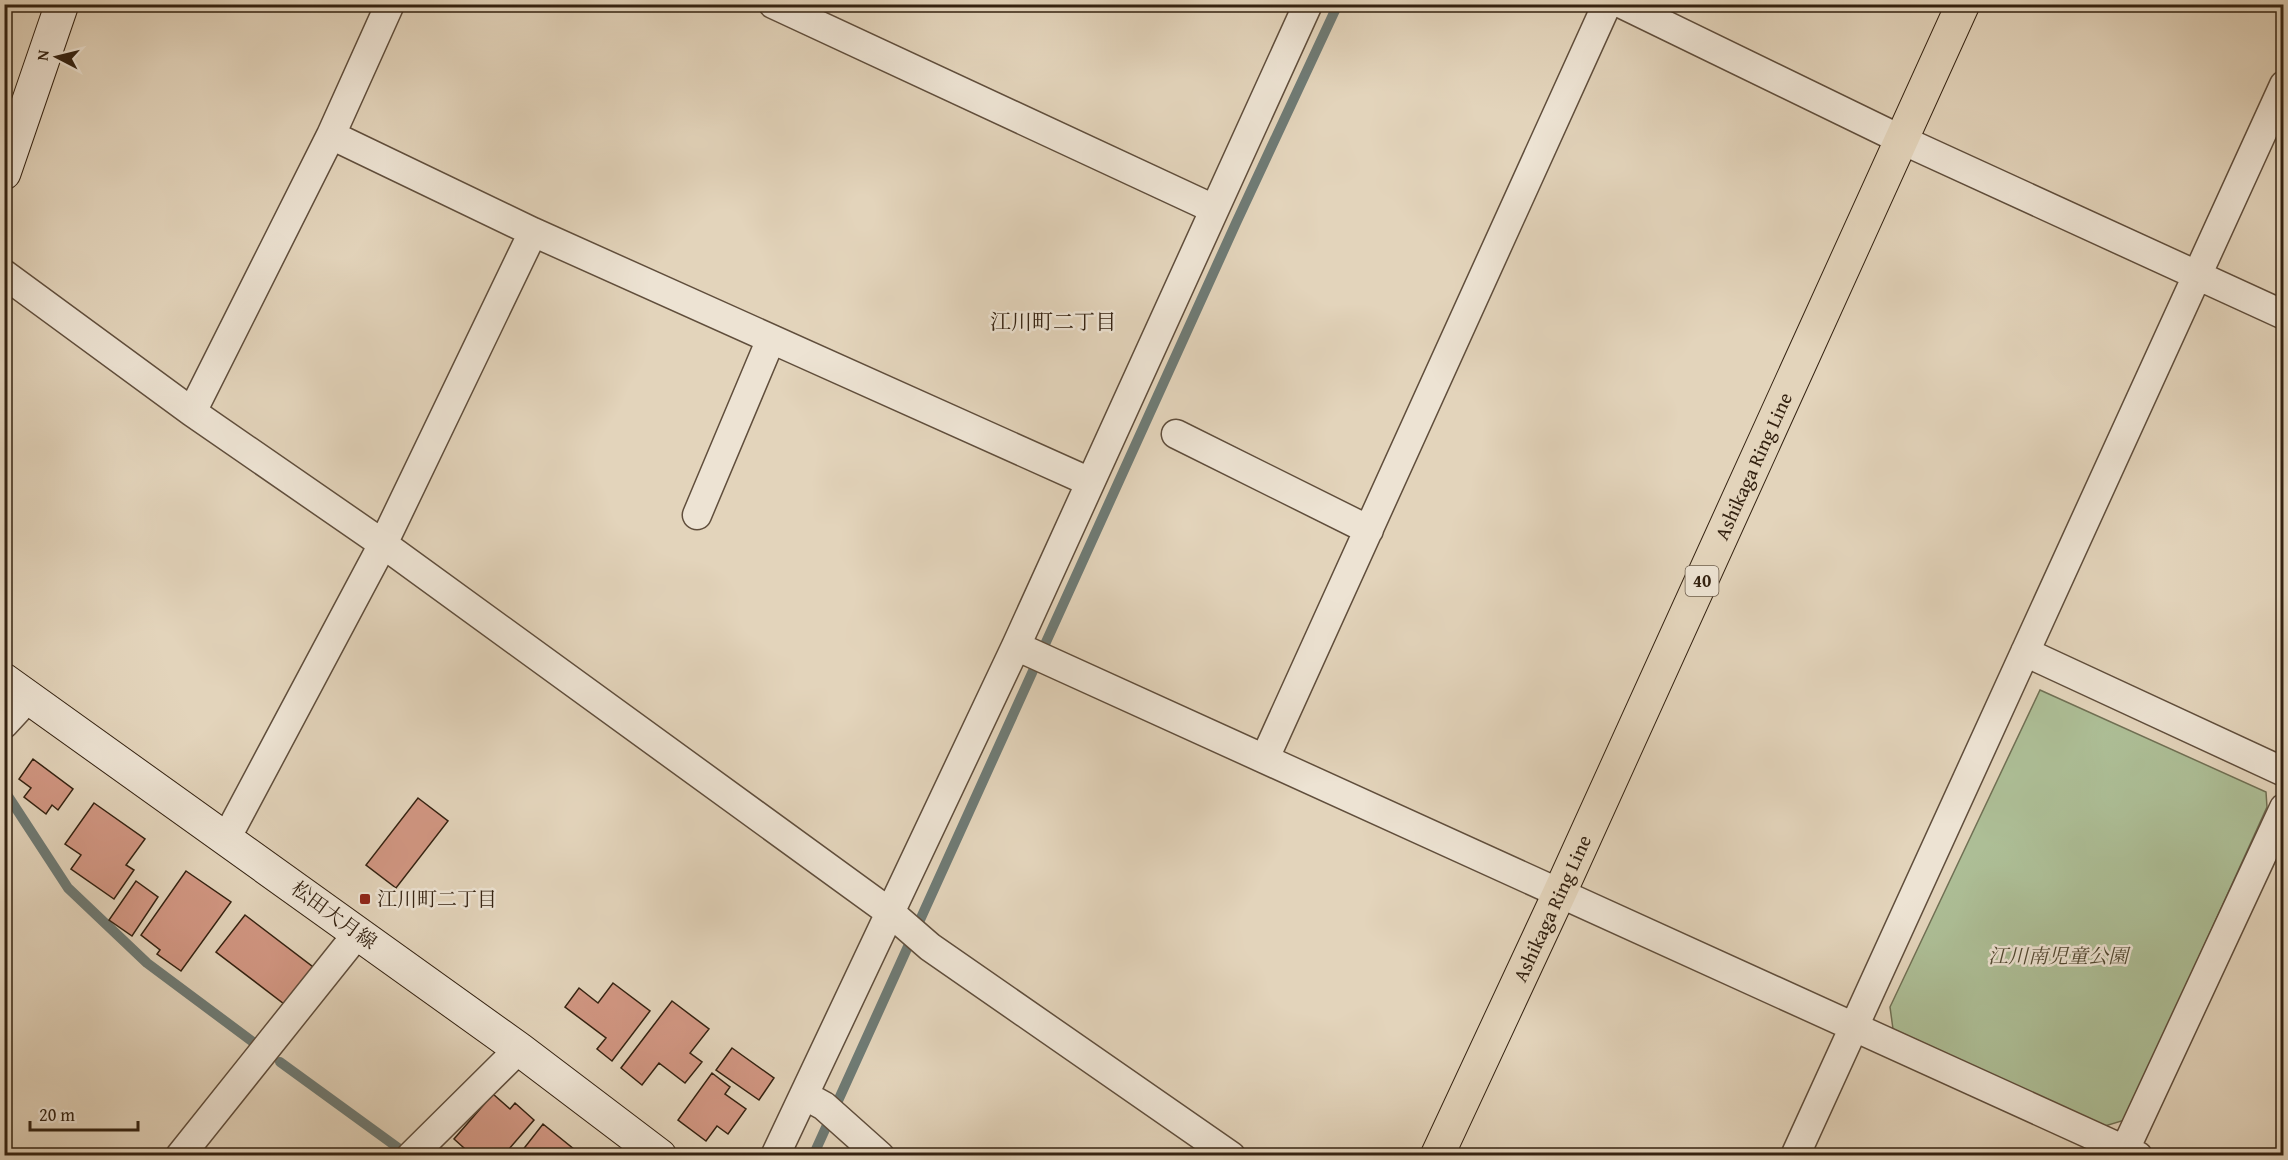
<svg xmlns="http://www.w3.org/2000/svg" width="2288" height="1160" viewBox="0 0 2288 1160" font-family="'Gentium Book Plus','Noto Serif JP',serif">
<rect width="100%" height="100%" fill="#e3d4bb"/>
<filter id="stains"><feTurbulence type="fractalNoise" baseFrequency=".00333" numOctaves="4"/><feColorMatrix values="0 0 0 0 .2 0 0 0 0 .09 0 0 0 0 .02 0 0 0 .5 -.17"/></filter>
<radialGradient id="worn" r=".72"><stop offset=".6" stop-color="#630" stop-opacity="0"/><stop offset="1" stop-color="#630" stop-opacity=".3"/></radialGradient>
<path fill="#adbe96" stroke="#707054" stroke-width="1.5" d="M2040 690 2266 792 2267 807 2125 1120 2105 1126 1893 1029 1890 1007Z"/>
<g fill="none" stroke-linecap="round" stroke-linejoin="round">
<path stroke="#6f7b75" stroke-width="10" d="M4 790 68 888 147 963 253 1042
M280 1062 401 1150
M813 1156 1236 223 1338 4"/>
</g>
<path fill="#d29783" stroke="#342211" stroke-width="1.5" d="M33 759 73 789 58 810 52 805 46 814 24 797 31 788 19 779Z
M418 798 448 821 396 888 366 865Z
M94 803 145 839 126 865 134 870 114 899 71 869 81 855 65 844Z
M186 871 231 902 181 971 157 954 160 950 141 935Z
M136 881 158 897 132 936 109 920Z
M245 915 317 970 288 1007 216 952Z
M613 983 650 1011 612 1061 597 1049 606 1038 565 1007 579 988 598 1003Z
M672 1001 709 1029 690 1053 702 1062 685 1083 659 1063 642 1085 621 1068Z
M732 1048 774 1078 759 1100 716 1070Z
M712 1073 730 1087 725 1094 746 1109 728 1134 717 1126 706 1141 678 1120Z
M493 1094 510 1109 515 1103 534 1120 503 1156H473L454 1139Z
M543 1124 580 1154 579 1156H518Z"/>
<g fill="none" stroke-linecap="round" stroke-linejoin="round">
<defs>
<path id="street" d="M773 4 1214 209
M1622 4 1902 140 2284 315
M331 135 533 232 1090 482
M4 274 192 412 383 544 892 914 930 947 1231 1156
M192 412 331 135 390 4
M1176 434 1369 530
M697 515 771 339
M1016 646 2138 1156
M2025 652 2284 772
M4 724 29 697
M1265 758 1607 4
M227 837 383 544 533 232
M804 1095 824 1106 880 1156
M180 1156 358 933
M411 1156 519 1049
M775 1156 1016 646 1308 4
M1795 1156 2284 85
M2122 1156 2284 808"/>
<path id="secondary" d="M4 173 62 4
M4 680 519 1049 660 1156"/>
<g id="primary">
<path id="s1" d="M1437 1156 1560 892 1963 4"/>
</g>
</defs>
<use href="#street" stroke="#604e3c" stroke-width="31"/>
<use href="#secondary" stroke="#342211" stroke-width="35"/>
<use href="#primary" stroke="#342211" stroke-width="35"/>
<use href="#street" stroke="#ede3d3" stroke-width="28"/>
<use href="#secondary" stroke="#ede3d3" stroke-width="33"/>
<use href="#primary" stroke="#e3d4bb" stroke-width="33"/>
</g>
<rect fill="#8f2418" stroke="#ede3d3" stroke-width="2" x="359" y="893" width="12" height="12" rx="3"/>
<g text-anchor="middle" stroke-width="5" stroke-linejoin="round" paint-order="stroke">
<rect fill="#ede3d3" stroke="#6c5c4b" stroke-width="1.5" x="1685.5" y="566" width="33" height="30" rx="4.5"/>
<g font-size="18" font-weight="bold" fill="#342211">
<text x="1702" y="587">40</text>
</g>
<g font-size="20" fill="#342211" stroke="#ede3d3">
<text dy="7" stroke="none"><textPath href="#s1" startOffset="759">Ashikaga Ring Line</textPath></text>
<text dy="7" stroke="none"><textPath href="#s1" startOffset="273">Ashikaga Ring Line</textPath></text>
<text transform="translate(334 915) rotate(36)" y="7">松田大月線</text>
</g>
<g font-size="20" fill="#342211" stroke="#ede3d3" text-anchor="start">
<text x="377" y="906">江川町二丁目</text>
</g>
<g font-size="20" font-style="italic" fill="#524932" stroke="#ede3d3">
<text x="2058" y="963">江川南児童公園</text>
</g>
<g font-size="21" fill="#342211" stroke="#ede3d3">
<text x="1053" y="329">江川町二丁目</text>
</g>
</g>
<rect width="2288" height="1160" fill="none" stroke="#e3d4bb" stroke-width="24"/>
<rect x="6" y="6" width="2276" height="1148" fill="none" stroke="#342211" stroke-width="3"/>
<rect x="12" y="12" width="2264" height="1136" fill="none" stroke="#342211" stroke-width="1.5"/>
<g transform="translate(57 57) rotate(277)" stroke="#ede3d3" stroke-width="4.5" paint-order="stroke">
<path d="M0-4.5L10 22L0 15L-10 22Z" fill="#342211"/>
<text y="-9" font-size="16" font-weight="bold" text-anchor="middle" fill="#342211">N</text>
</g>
<path d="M30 1121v9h108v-9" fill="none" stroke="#342211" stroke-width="3"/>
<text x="39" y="1121" font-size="18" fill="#342211" stroke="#ede3d3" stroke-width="4.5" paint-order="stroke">20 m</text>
<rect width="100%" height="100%" filter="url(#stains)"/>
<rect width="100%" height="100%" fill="url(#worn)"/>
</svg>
